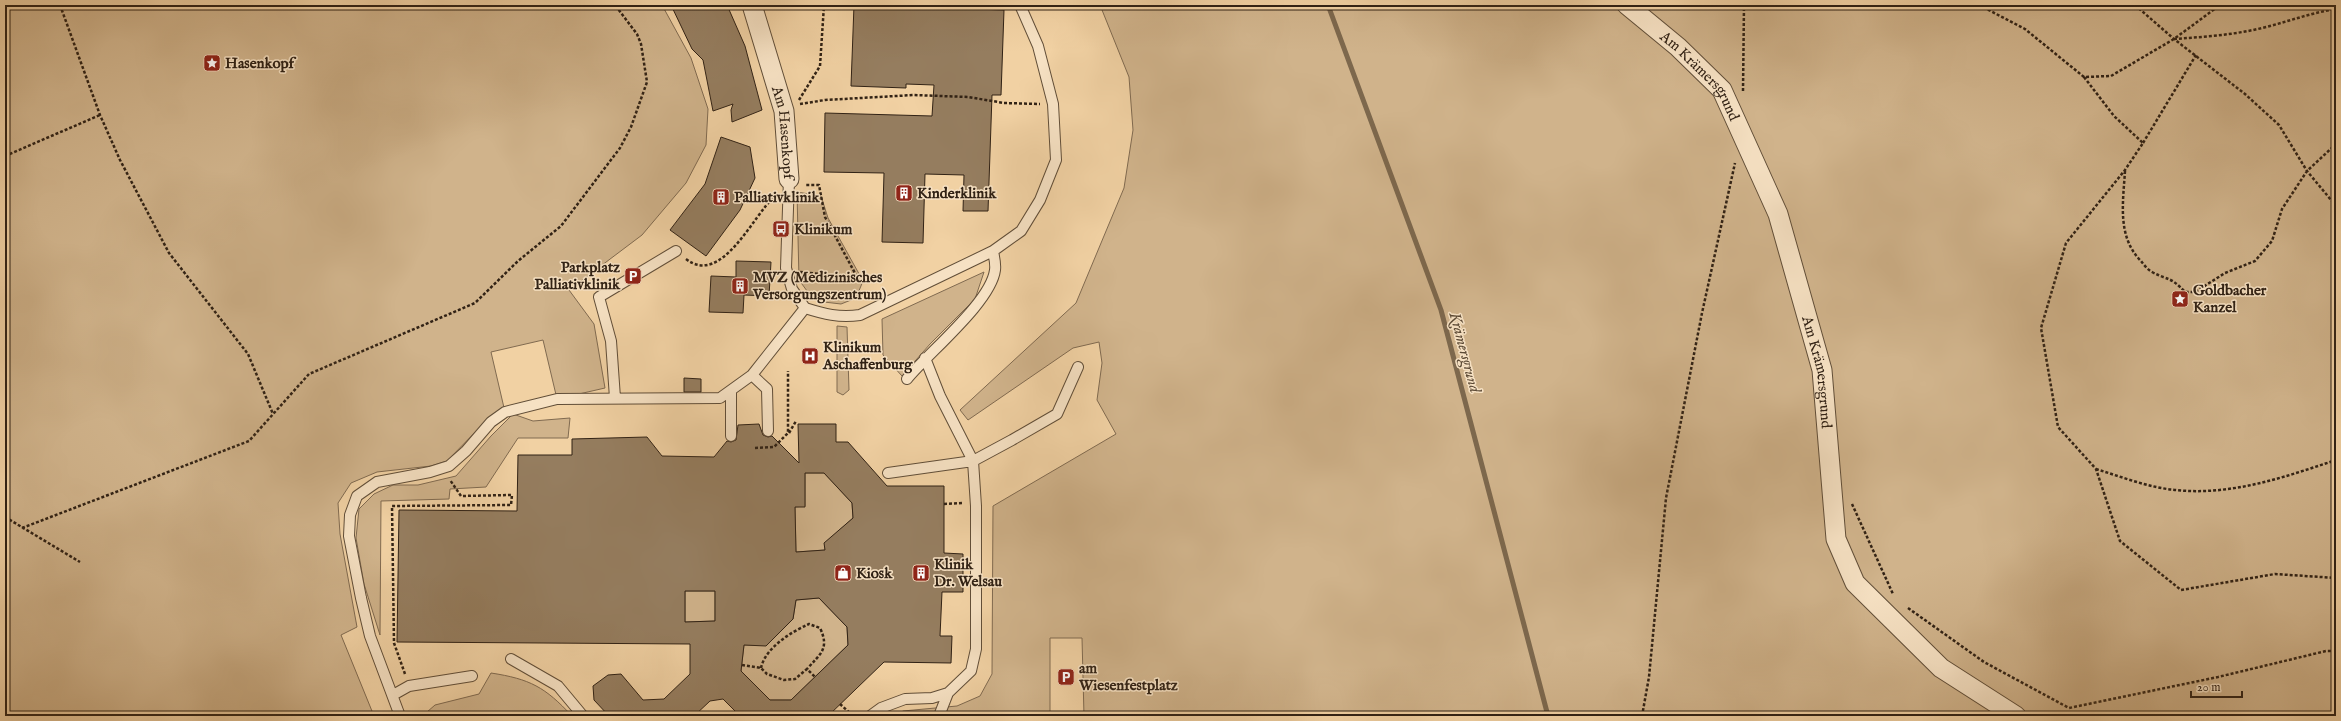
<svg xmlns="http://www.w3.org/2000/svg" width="2341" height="721" viewBox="0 0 2341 721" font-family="'IM FELL English',serif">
<rect width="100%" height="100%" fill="#f1d1a3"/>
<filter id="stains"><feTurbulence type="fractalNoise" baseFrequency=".005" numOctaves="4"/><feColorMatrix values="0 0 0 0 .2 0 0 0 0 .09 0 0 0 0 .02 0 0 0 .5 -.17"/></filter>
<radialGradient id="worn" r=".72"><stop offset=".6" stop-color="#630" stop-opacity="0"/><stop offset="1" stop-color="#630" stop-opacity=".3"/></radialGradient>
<path fill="#d0b38b" stroke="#806a50" d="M5 5H662L691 58 708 109 706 145 686 183 642 235 569 290 594 324 605 388 557 399 543 340 491 352 505 412 489 418 447 461 431 466 377 472 351 483 338 503 340 534 357 627 341 635 374 716H5Z
M1100 5H2336V716H1084L1082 638H1050V716H896L903 711 957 706 980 696 992 674 993 506 1116 434 1097 400 1102 363 1099 342 1073 348 968 420 960 410 1076 303 1124 188 1133 130 1129 77Z
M797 192 821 196 828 218 863 281 856 298 841 304 824 302 810 295 799 280Z
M984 272 975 299 930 344 902 376 883 355 882 319Z
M837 326 847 327 849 390 843 395 837 392Z
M513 414 533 421 570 418 568 438H518L486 487 450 489 449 499 381 501 380 635 364 584 356 538 359 509 374 494 393 485H418L456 476 491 436Z
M805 473H824L852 503 853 518 825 543V550L796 552 795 507 805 506Z
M685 591H715V621L685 622Z
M819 598 847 627 848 645 791 700H770L741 671 744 645H766L793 619 796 600Z
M491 673C530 679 545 687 572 716H428L427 712 435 705 479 694Z"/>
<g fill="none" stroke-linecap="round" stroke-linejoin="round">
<path stroke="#7d684d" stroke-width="5" d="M1328 5 1441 310 1548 716"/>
</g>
<path fill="#957d5f" stroke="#312215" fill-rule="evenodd" d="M671 5H727L745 46 762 110 732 122 731 110 733 104 713 111 703 60 692 49Z
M854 5 1004 10 1001 95H992L988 211H963L964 175 925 174 923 243 882 242 884 173 824 172 825 113 932 116 934 85 906 84V88L851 86Z
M721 137 750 147 755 178 740 210 706 256 670 230 705 184Z
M736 261 771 262 769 296 744 295 743 313 709 312 711 276 736 277Z
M684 378 701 379V392H684Z
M759 424 763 435 768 437 772 436 799 463 798 424H836V442H848L887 486H944V553L963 554V592H942L940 636H952L951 663 884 662 828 716H740L723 699 710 701 694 716H609L594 700 593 686 608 675 621 674 643 700 664 699 690 674V644L397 642 399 510 517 511 518 455H572V439L647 437 662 456 714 457 727 441 731 442 736 440 738 425ZM805 473H824L852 503 853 518 824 543 825 550 796 552 795 507H805ZM685 591H715V621L685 622ZM819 598 847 627 848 645 791 700H770L741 671 744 645 766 646 793 619 796 600Z"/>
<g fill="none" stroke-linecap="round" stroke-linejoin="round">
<defs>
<path id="lane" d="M789 179 786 268 792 289 805 308
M805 308C824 314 839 318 860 315L993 251 1021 231 1040 200 1056 160 1053 104 1038 46 1020 5
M752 375 767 389 768 431
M907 379C929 352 991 302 995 270 996 264 994 257 993 251
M615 398 611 341 599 297 676 251
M731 436V392
M888 473 973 461 1012 440 1057 414 1078 367
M511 659 558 686 583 716
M393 695 409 686 472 676
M400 716 370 636 361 598 349 536 350 515 357 496 377 482 430 472 449 466 466 451 491 422 505 412 557 399 720 398 752 375 805 308
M870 716 881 708 905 699 932 698 948 693 971 671 976 649V506L973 461 940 396 925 358
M939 716 948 693"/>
<g id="street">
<path id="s1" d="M752 5 784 111 789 179"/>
<path id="s2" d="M1627 5 1678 47 1722 90 1778 214 1822 370 1836 539 1855 583 1941 668 2016 716"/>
</g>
</defs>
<use href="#lane" stroke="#614e38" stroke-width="12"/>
<use href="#street" stroke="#614e38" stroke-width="21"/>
<path stroke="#312215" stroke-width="2.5" stroke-dasharray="3 2" stroke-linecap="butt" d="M60 5 100 115 120 160 169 253 248 354 273 414
M1979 5 2025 29 2084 77 2111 76 2174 39 2220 5
M2135 5 2174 39 2245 94 2279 125 2307 171 2336 206
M2174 39C2203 37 2233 35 2262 28 2287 22 2310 13 2336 9
M2084 77 2114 116 2143 143 2125 170 2066 243 2041 328 2058 427 2096 469 2120 541 2181 590 2275 574 2336 578
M1743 91 1744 5
M799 100 820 66 824 5
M800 104 825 100 914 95 968 97 1004 103 1040 104
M2143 143 2196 55
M5 156 100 115
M2125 171C2123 203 2117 237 2141 261 2144 265 2148 270 2152 272 2169 281 2170 276 2185 292H2195L2225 273 2255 261 2272 241 2282 209 2307 171 2336 144
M686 259C722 287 753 215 775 196
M800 272 830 275 844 282 857 277 825 217 819 185H806
M789 433 796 421
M755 448 774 447 788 433V371
M2096 469C2122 477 2150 488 2176 490 2231 496 2285 477 2336 460
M944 504 964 503
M1852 504 1893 594
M5 517 80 562
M22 528 249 441 309 374 475 303 518 261 561 226 620 148 631 127 647 82 641 44 637 34 615 5
M1908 608 1984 662 2069 708 2218 677 2326 651H2336
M742 665 761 668 767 674 784 680 795 679 807 669 815 677
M761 668C765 648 791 632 809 624L820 628C830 649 820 654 807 669
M405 674 394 643 392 506 511 505 512 495 461 496 450 480
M840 704 853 716
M1642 716 1649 677 1666 498 1702 313 1735 163"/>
<use href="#lane" stroke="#f6e1c3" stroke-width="10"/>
<use href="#street" stroke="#f6e1c3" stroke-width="19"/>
</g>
<defs>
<symbol id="sight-square" viewBox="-11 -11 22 22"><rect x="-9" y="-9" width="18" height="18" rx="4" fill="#8f2418" stroke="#f6e1c3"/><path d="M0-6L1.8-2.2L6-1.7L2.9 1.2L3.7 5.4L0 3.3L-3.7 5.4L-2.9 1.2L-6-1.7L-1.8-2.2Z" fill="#fff"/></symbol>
<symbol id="building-square" viewBox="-11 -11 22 22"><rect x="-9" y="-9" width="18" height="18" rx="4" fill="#8f2418" stroke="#f6e1c3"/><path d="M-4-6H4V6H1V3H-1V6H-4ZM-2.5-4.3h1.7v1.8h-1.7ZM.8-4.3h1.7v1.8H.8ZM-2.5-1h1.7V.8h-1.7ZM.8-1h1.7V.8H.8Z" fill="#fff"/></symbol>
<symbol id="bus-square" viewBox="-11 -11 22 22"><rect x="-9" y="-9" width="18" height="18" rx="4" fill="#8f2418" stroke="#f6e1c3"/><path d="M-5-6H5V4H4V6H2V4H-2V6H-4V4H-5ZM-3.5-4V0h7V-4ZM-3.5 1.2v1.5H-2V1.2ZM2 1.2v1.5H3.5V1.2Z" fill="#fff"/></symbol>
<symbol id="parking-square" viewBox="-11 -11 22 22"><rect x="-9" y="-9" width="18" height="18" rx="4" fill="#8f2418" stroke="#f6e1c3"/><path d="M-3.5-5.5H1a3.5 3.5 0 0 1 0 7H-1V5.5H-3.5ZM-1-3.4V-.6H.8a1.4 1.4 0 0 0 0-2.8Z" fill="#fff"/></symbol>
<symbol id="hospital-square" viewBox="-11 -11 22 22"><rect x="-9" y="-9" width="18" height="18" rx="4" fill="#8f2418" stroke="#f6e1c3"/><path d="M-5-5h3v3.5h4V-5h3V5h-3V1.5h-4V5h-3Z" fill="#fff"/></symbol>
<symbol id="shop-square" viewBox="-11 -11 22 22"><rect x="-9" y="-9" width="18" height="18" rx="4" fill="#8f2418" stroke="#f6e1c3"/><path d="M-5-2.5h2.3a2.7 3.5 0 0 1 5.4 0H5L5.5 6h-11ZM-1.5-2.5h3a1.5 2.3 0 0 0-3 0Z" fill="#fff"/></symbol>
</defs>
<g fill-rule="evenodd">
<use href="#sight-square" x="202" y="53" width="20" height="20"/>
<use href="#building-square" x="894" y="183" width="20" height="20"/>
<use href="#building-square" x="711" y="187" width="20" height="20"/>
<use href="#bus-square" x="771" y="219" width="20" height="20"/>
<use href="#parking-square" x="623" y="266" width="20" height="20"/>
<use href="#building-square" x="730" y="276" width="20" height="20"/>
<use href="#sight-square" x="2170" y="289" width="20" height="20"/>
<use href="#hospital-square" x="800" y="346" width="20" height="20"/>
<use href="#shop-square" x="833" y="563" width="20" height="20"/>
<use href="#building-square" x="911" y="563" width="20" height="20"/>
<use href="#parking-square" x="1056" y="667" width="20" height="20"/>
</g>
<g text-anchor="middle" stroke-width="3" stroke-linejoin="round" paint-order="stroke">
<g font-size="15" font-weight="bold" fill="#312215" stroke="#f6e1c3" text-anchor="start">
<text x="225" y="68">Hasenkopf</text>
<text x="917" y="198">Kinderklinik</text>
<text x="734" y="202">Palliativklinik</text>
<text x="794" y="234">Klinikum</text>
<text x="620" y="272" text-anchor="end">Parkplatz<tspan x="620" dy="17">Palliativklinik</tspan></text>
<text x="753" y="282">MVZ (Medizinisches<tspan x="753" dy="17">Versorgungszentrum)</tspan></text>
<text x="2193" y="295">Goldbacher<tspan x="2193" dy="17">Kanzel</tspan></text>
<text x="823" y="352">Klinikum<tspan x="823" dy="17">Aschaffenburg</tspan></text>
<text x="934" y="569">Klinik<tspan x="934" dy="17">Dr. Welsau</tspan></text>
<text x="856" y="578">Kiosk</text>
<text x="1079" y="673">am<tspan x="1079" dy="17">Wiesenfestplatz</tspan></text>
</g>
<g font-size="15" fill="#312215" stroke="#f6e1c3">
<text dy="5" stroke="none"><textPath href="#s2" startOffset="103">Am Krämersgrund</textPath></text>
<text dy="5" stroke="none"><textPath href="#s1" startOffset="132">Am Hasenkopf</textPath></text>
<text dy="5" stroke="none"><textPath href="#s2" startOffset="427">Am Krämersgrund</textPath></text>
</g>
<g font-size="16" font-style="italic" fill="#5d4b36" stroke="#f6e1c3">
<text transform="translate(1466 352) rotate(75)" y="6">Krämersgrund</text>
</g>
</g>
<rect width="2341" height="721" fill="none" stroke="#f1d1a3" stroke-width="20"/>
<rect x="6" y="6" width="2329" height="709" fill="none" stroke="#312215" stroke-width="2"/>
<rect x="10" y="10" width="2321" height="701" fill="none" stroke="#312215"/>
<path d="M2191 691v6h51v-6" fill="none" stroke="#312215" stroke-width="2"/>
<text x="2197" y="691" font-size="12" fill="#312215" stroke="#f6e1c3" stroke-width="3" paint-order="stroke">20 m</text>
<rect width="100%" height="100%" filter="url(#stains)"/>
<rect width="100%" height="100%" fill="url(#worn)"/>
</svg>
